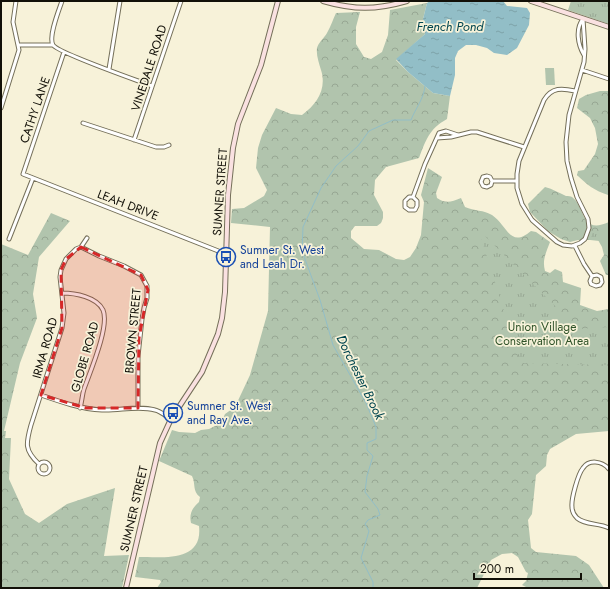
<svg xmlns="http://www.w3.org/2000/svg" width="610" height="589" viewBox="0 0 610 589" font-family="Jost,sans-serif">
<defs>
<pattern id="forest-crowns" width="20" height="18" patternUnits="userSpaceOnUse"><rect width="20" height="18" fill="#b1c4ad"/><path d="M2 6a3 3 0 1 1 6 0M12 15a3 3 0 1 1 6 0" fill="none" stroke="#97a793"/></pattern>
<pattern id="park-tufts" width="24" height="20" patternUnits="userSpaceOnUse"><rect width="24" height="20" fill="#b1c4ad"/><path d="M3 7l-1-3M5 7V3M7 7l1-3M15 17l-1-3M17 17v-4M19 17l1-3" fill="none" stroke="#97a793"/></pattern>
<pattern id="water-ripples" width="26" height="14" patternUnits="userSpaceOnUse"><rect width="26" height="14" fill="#92bec7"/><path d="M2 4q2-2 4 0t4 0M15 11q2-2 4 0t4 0" fill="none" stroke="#7da2a9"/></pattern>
</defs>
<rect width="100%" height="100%" fill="#f7f2d9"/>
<path fill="#b1c4ad" d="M545 68H554L555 85H546Z"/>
<path fill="url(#forest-crowns)" d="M427 3 423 19 425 34 396 60 408 72 433 93 450 96 447 119C429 129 426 140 419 158L386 167 375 180 374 195 383 212V218L381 223 377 226H355L351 231V238L364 249 379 250 396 259 404 260 410 257 416 248 421 235 424 202 421 195 428 168 442 177 436 193 437 198C446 204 451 202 461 198L465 207C474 211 484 210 492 215 507 225 510 249 531 231L536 232 550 242C546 253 542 260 545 271L550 273 555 269 562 272 563 282 581 288 580 305 597 311 609 309V431L576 434 550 449 547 455 546 466 536 475 532 514 528 520 531 548 536 552 576 556 589 565 604 588 526 587 522 585 526 581 528 573 526 572 518 557 512 553 502 554 491 560 477 588H157L161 582 160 580 135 577 139 557C164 557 203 562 199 526L191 523C189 514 192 508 199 502L200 497C192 491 196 484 192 476L159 461 172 430 179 432 195 433 201 430 209 429 221 423 225 414 235 407 250 375 268 311 270 227 231 223 232 209 244 208 264 196 267 190 256 168 258 148 262 135 276 108 291 114 302 115C317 104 327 89 321 70 319 63 316 55 317 48 318 43 324 38 327 33 331 26 333 19 336 13L360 12 356 27V44L364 57 371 59 382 52 388 35 390 10Z
M600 91H609V198L608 195C595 191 586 184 577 175L578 171 584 170 595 154 598 144 595 128 590 118 577 108 579 99 586 95Z
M545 187C553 189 559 193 566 196 568 196 571 196 572 197 586 207 580 235 609 222V275H606L600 261 604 255 602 247 598 240H578L570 242 561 239 548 231 530 212 528 204Z
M51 213 70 221 39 257 33 294 37 318 20 363 4 431H6L5 438H11L9 479 25 514 39 523 67 504 115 488 104 556 129 555 122 588H1V244L28 255Z"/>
<path fill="url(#park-tufts)" d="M571 1H609V24L568 10Z
M478 229 578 329 609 327V365L520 363 495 282Z
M593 232 609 234V242L590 240Z"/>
<path fill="url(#water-ripples)" d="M430 1H503L507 6 527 8 530 13 529 25 517 48 507 55 494 53 487 48 476 45H466L458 51 455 58V75L450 96 433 93 408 72 396 59 425 34 423 19 427 3Z"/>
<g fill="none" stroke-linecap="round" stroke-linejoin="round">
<path stroke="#92bec7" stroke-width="1" d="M373 588V582L361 558 369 531 365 524 368 520 380 515 378 509 365 492 367 476 373 456 367 450V443L376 439V427L366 403 333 345 320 300 302 251 303 227 321 188 336 166 358 146 369 131 393 120H411C415 109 424 99 425 86"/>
<defs>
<path id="street" d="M62 1C59 10 48 37 53 45 58 53 139 81 152 86
M583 19C575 29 578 45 584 55
M19 45H52
M64 52 23 174 226 254
M109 69 120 1
M582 70 609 79
M575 91C562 88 552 87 544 100L519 161 517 174V188L522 204 532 220 557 242 563 245 572 246 580 243 585 239 589 228 588 219 577 197 571 178 567 161 566 142 569 115 584 62 585 49 583 19
M1 108 19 50 13 22 16 1
M83 123 156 147H164L169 145
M437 138 451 137 471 132H477L524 147
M134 140 181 1
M492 181 490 177 487 176 483 177 481 182 483 186 487 187 491 185 492 181H517
M413 197H409L405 201V207L409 210H415L417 206V201L413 197 425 164 439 133 446 131 458 135
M9 239 33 178
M575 246 584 264 592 276 590 281 591 284 596 286 600 285 602 282 601 277 597 275 592 276
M81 247 99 256 124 266 141 275 147 286V298L144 308 142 319 138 356V408
M62 293C75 293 97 297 103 310 110 326 90 372 84 389 82 395 82 402 80 408
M41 395C61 402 81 409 102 410 119 411 138 405 155 410 160 411 166 416 171 419
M38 468a6 6 0 1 1 12 0a6 6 0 1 1-12 0Z
M39 464C24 450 26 443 31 425L62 328 64 313 60 277 61 270 66 259 76 249 81 247 87 238
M609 469C602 461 589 459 583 468 578 474 571 499 572 507 572 511 574 515 577 518 585 525 599 523 609 528"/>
<path id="secondary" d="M323 1C354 10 376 10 407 1
M531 1 609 27
M126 588 160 443 171 419 202 372 218 334 222 318 225 292 228 195 233 148 238 124 261 65 278 1"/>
</defs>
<use href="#street" stroke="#746f59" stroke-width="5"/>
<use href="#secondary" stroke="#746f59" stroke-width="6"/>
<use href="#street" stroke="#fff" stroke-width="3"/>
<use href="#secondary" stroke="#fae1e1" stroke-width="4"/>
</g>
<path fill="#d62828" fill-opacity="0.2" stroke="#d62828" stroke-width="3" stroke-dasharray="8 5" stroke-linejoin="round" d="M81 247 141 275 148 290 139 338 138 408H86L41 395 62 328 61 270 66 259Z"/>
<defs>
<symbol id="bus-ring" viewBox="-11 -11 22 22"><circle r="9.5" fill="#f7f2d9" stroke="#1a4fb4" stroke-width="1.5"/><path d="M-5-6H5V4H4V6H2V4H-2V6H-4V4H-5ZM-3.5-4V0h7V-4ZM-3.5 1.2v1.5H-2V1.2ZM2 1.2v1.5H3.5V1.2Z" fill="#1a4fb4"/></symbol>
</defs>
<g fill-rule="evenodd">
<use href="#bus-ring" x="215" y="246" width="22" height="22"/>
<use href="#bus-ring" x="162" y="402" width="22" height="22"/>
</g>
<g text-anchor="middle" stroke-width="3.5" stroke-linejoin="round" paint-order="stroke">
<g font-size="12" fill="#121008" stroke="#f7f2d9">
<text transform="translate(149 68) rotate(-72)" y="4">VINEDALE ROAD</text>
<text transform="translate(35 110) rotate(-71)" y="4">CATHY LANE</text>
<text transform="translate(220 192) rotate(-86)" y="4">SUMNER STREET</text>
<text transform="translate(128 205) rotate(21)" y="4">LEAH DRIVE</text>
<text transform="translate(133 331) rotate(-85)" y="4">BROWN STREET</text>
<text transform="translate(45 348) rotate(-74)" y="4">IRMA ROAD</text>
<text transform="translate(85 357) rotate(-74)" y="4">GLOBE ROAD</text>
<text transform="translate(134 509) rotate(-77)" y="4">SUMNER STREET</text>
</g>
<g font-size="12" fill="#164399" stroke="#f7f2d9" text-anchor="start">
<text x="240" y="254">Sumner St. West<tspan x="240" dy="14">and Leah Dr.</tspan></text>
<text x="187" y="410">Sumner St. West<tspan x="187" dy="14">and Ray Ave.</tspan></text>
</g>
<g font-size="12" fill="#305329" stroke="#f7f2d9">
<text x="542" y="331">Union Village<tspan x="542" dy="14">Conservation Area</tspan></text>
</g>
<g font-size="13" font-style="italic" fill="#00454f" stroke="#f7f2d9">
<text x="450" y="31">French Pond</text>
<text transform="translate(361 377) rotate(64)" y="5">Dorchester Brook</text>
</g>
</g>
<rect width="610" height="589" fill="none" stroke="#121008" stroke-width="4"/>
<path d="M474 573v6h107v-6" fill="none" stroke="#121008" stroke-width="2"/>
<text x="480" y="573" font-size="12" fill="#121008" stroke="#f7f2d9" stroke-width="3" paint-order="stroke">200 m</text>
</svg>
